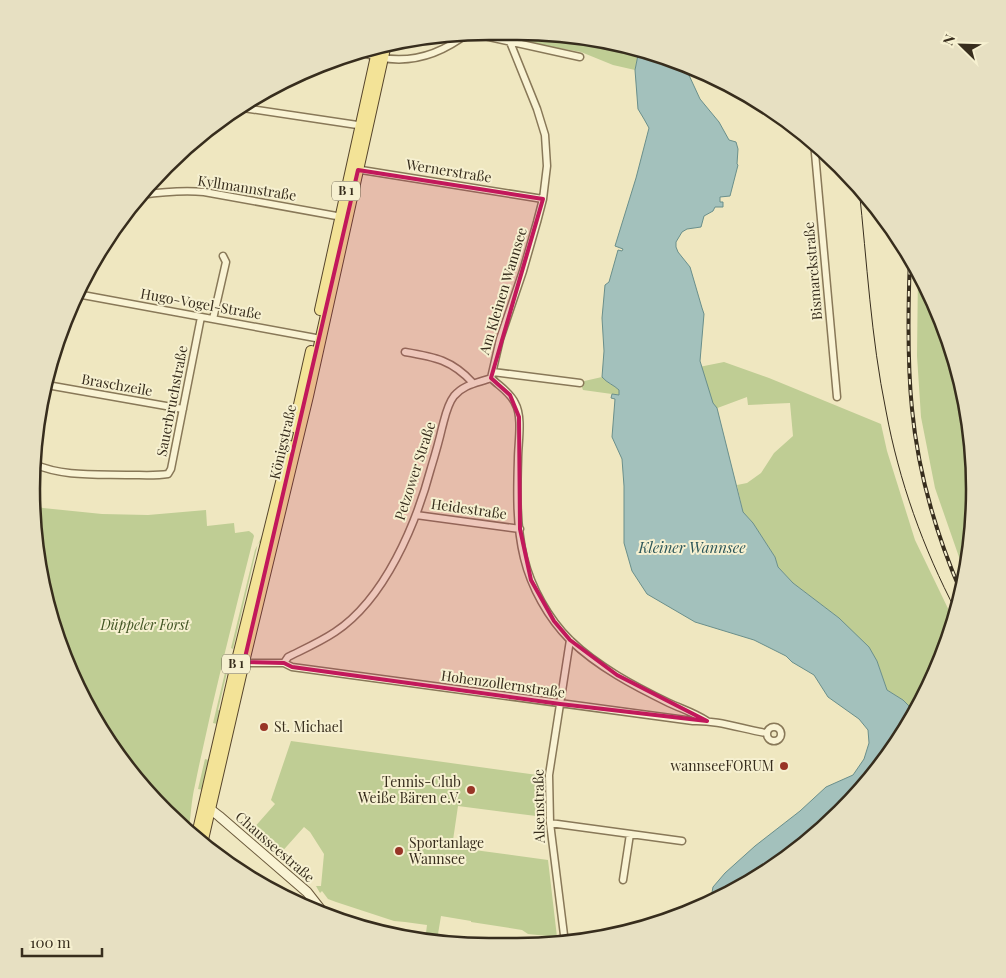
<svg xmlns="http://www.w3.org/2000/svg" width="1006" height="978" viewBox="0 0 1006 978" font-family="'Playfair Display',serif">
<rect width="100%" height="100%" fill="#efe7c0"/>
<path fill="#bfcd94" d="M511 32 577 35 627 47 626 49 636 51 638 55 635 70 613 65 581 52 514 40Z
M918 271 928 287 959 371 974 459 971 549 966 571 959 557 935 488 921 417 917 356Z
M724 362 769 378 881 424 887 451 915 540 954 621 950 636 913 718 910 715 903 700 887 690 877 661 839 618 793 583 778 567 775 557 753 523 743 512 737 485 747 483 761 473 774 453 793 436 790 403 748 405 747 397 696 416 689 369Z
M602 377C607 383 614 385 619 390V395L583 390 580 382Z
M33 505 43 508 102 514 148 515 206 510 207 526 234 523 235 533 249 531 253 534 254 536C233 619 212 702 195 785 191 801 191 818 188 834L126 767 78 691 47 607 32 519Z
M264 532 263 542 258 543 233 649 231 648 255 550Z
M228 660 233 661V663L229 664 218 710 223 711 217 724 213 723Z
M291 741 545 776 544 817 458 806 452 847 548 860 557 937 528 934 522 930 471 922V921L441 916 438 934 426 933 427 925 405 922 394 921 336 902 328 899 322 891 320 893 316 886H321L324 854 310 832 304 827 279 855 252 830 275 804 271 800Z
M205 759 209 760 203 790 198 789Z"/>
<path fill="#a3c1bc" stroke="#6a8f8b" d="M627 47 664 56 687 66 688 73 700 99 719 122 729 140 736 142 738 149 737 164 738 165 730 196 720 197V202H723V207H715L713 211 704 216 701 227 687 229 682 232 676 242V247L678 252 690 267 702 308 704 314 700 361 713 403 717 408 743 512 753 523 775 557 778 567 793 583 839 618 869 647 877 661 887 690 903 700 909 706 910 715 913 718 861 791 795 852 719 900 710 903 713 887 725 873 755 846 800 811 826 787 853 775 864 759 869 743 868 730 859 719 828 697 814 675 792 662 786 656 754 640 695 622 647 594 632 571 624 543V486L622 459 612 437 615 399 611 398 612 394 619 395V390C614 385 607 383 602 377L604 351 602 318 605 285 609 282 618 250 622 251 623 249 615 246 636 178 649 128 644 119 638 109 635 70 638 55 636 51H627L626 49Z"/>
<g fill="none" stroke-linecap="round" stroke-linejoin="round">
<defs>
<path id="street" d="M507 32 510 42 537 109 545 135 547 166 543 199 537 222 523 271 500 339 491 378C499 386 510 392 515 403 523 417 518 443 518 459 517 491 516 526 524 558 531 587 548 618 570 640 598 667 634 686 669 703 682 709 695 713 707 721
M471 33 580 57
M361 52C400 67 436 58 468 33
M237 107 364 126
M814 142 837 397
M355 169 543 199
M141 195C162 192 182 190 204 192L342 217
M77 294 321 339
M213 319 226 262 223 256
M405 352C435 357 452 360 473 383
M493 372 580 383
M47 385 183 409
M34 464C63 477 98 474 130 475 142 475 156 476 168 474L171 469 201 317
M416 515 520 529
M241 661 250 663H284L292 667 693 721C717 720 742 729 766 733
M284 663 288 657C304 649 320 642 335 632 385 599 416 524 431 468 435 455 439 441 442 428 445 417 447 405 454 396 464 384 478 383 491 378
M767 734a7 7 0 1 1 14 0a7 7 0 1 1-14 0Z
M550 823 682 841
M623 880 630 834
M565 943 550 823 549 775 570 640"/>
<path id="secondary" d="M206 807 210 809 219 816 307 892 325 915"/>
<path id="primary" d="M320 310 378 47
M294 427 311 351
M196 839 237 660 290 446
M202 844 244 662 308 396 386 44"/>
</defs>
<use href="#street" stroke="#887858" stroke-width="9"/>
<use href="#secondary" stroke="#6a593b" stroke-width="11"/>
<use href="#primary" stroke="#56452c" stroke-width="12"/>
<use href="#street" stroke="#f9f3d4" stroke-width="6"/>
<use href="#secondary" stroke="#f9f3d4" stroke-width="9"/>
<use href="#primary" stroke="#f3e397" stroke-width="10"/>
<path stroke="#372d1d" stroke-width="1" d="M859 188C867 262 871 338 886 411 899 481 923 548 956 611"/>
<defs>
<path id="rail" d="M910 258C908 308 907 359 912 409 918 472 936 534 961 592"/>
</defs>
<use href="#rail" stroke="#372d1d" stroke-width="4"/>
<use href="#rail" stroke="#f6f0d0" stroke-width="2" stroke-dasharray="5.5" stroke-linecap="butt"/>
</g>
<path fill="#c2185b" fill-opacity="0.2" stroke="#c2185b" stroke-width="4" stroke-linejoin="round" d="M358 170 543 199 491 378 510 395 519 417 520 529 531 580 554 621 570 640 617 675 707 721 560 704 292 667 284 663 244 662Z"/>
<g fill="#983527" stroke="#f6f0d0" stroke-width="2">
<circle cx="264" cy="727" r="5"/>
<circle cx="784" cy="766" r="5"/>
<circle cx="471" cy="790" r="5"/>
<circle cx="399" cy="851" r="5"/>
</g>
<g text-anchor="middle" stroke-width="4" stroke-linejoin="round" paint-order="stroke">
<g fill="#f6f0d0" stroke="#706853" stroke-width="1">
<rect x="332" y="181.5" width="28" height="19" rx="4"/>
<rect x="222" y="654.5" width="28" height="19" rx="4"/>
</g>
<g font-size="12" font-weight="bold" fill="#372d1d">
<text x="346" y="195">B 1</text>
<text x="236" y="668">B 1</text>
</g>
<g font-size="14" fill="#372d1d" stroke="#f6f0d0">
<text transform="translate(449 171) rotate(9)" y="5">Wernerstraße</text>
<text transform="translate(247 188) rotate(9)" y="5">Kyllmannstraße</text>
<text transform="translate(813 271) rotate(-95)" y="5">Bismarckstraße</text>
<text transform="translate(503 291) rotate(-73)" y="5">Am Kleinen Wannsee</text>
<text transform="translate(201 304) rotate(10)" y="5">Hugo-Vogel-Straße</text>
<text transform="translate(117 385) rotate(10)" y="5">Braschzeile</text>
<text transform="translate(172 401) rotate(-79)" y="5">Sauerbruchstraße</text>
<text transform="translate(283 442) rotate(-77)" y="5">Königstraße</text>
<text transform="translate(415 471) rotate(-72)" y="5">Petzower Straße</text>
<text transform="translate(469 509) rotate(8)" y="5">Heidestraße</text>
<text transform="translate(503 684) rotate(8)" y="5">Hohenzollernstraße</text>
<text transform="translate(539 806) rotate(-91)" y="5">Alsenstraße</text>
<text transform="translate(275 847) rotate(41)" y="5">Chausseestraße</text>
</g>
<g font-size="14" font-style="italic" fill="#415423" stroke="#f6f0d0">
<text x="145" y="630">Düppeler Forst</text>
</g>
<g font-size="14" fill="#372d1d" stroke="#f6f0d0" text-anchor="start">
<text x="274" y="732">St. Michael</text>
<text x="774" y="771" text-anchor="end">wannseeFORUM</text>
<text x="461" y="787" text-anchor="end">Tennis-Club<tspan x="461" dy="16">Weiße Bären e.V.</tspan></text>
<text x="409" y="848">Sportanlage<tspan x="409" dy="16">Wannsee</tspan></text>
</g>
<g font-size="15" font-style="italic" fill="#2b5558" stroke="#f6f0d0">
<text x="692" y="553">Kleiner Wannsee</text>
</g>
</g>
<path d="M0 0H1006V978H0ZM489 40H517A449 449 0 0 1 966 489V489A449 449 0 0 1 517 938H489A449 449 0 0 1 40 489V489A449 449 0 0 1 489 40Z" fill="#e7e0c2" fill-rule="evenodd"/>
<path fill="none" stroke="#372d1d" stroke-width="2.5" d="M489 40H517A449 449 0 0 1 966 489V489A449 449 0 0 1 517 938H489A449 449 0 0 1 40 489V489A449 449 0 0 1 489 40Z"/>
<g transform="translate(961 45) rotate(293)" stroke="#f6f0d0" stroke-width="4" paint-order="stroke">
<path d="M0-4L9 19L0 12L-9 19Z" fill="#372d1d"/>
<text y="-8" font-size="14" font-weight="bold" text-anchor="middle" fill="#372d1d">N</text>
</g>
<path d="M22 948v8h80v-8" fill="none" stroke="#372d1d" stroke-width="2.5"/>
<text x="30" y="948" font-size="15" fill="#372d1d" stroke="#f6f0d0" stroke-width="4" paint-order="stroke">100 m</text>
</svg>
